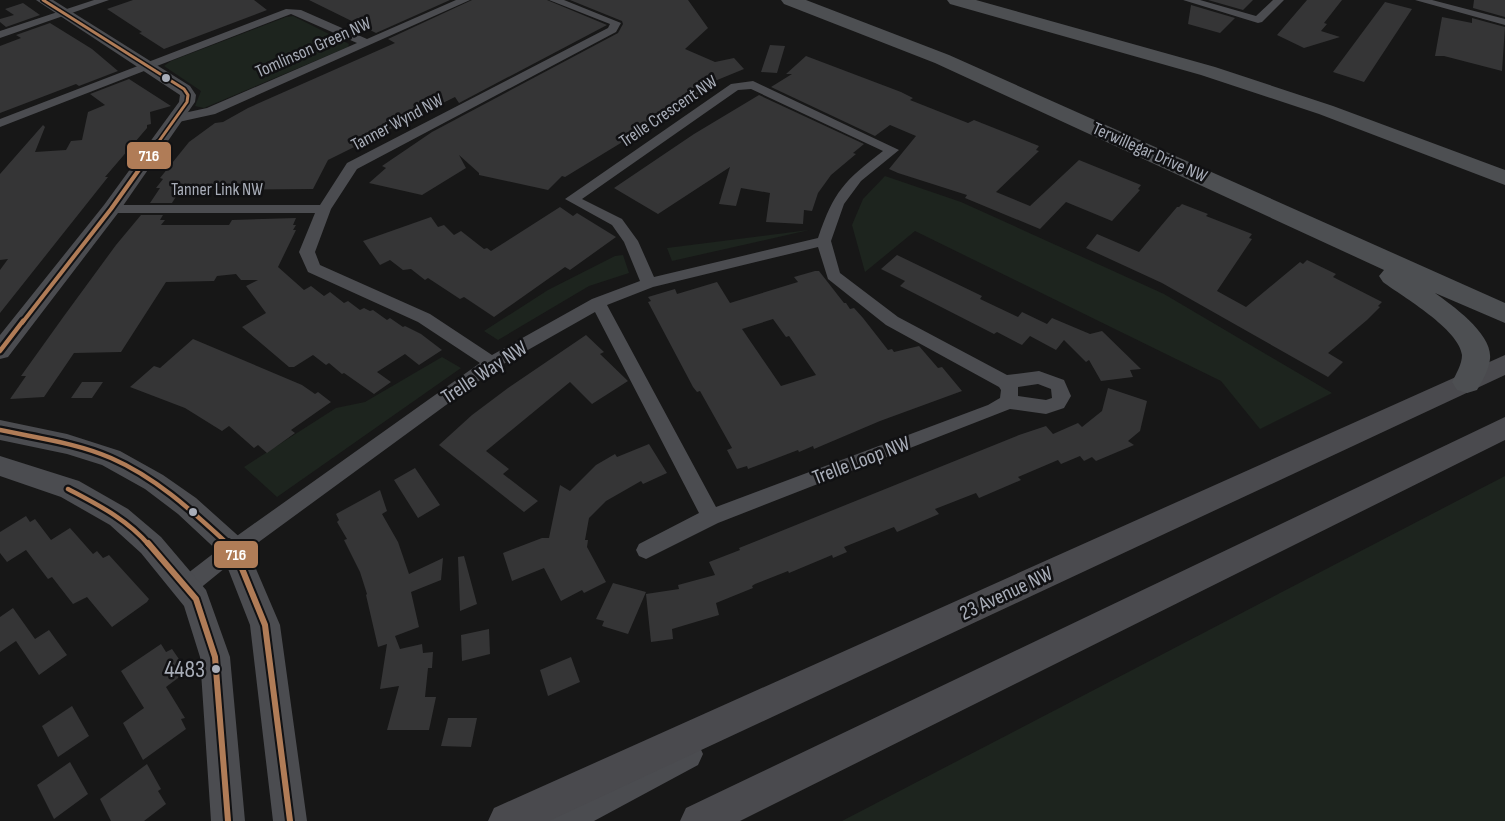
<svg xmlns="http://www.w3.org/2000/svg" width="1505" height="821" viewBox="0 0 1505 821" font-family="'Sofia Sans Condensed',sans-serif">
<rect width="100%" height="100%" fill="#171717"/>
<path fill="#1d241e" d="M293 16 349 44 348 47 204 108 195 106 201 91 164 66 171 61 286 17Z
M885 176 961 202 1164 294 1332 393 1260 429 1221 381 915 231 865 272 852 225 863 199Z
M809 230 672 261 667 248Z
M623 255 629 273 589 286 498 340 484 331 548 290 615 256Z
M442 357 461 368 277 497 244 467 336 408 365 402Z
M1505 476V821H842Z"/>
<path fill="#353536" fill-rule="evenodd" d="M133 0H254L267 10 164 49 139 33 142 32 107 9Z
M309 0H450L376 33Z
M472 0H547L607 25 459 103 455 97 328 160 313 189 180 190 172 203H150L160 188H156L163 179 160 178 189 142 215 123 223 122 248 108 395 43 388 39Z
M570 0H688L708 28 685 49 715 62 734 58 744 69 705 85 711 88 565 177 562 176 548 190 479 175V173L459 155 466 168 422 195 369 183 386 168 382 166 432 132 618 33 623 24 622 21Z
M1208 0H1253L1243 10Z
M1307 0H1342L1324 23 1327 24 1321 31 1340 37 1304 48 1277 35Z
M1474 0H1505V17L1473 8Z
M1385 2 1412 9 1364 82 1333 72Z
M23 3 40 15 6 27 0 22V19L14 15 5 9Z
M1191 5 1235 18 1220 33 1188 24Z
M1442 17 1472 23V18L1505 27 1502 71 1444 56H1435Z
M50 23 92 49 118 71 79 86 76 84 0 113V46L21 38 16 35Z
M770 45 785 46 777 73 761 72Z
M806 56 901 92 913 98 910 100 968 123 974 120 1039 146 1036 150 1039 151 996 192 1030 206 1079 160 1141 185 1138 189 1140 190 1112 221 1066 202 1040 229 965 198 967 195 898 173 889 169 916 136 890 125 875 136 771 87 792 74H786Z
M129 79 171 106 150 112 151 124 147 125V128L105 177H108L0 313V270L8 259 0 260V174L43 125 45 127 35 152 66 150 71 141 82 140 88 112 105 105 90 94Z
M759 95 864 144 853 153 856 154 831 175 818 193 812 211 804 210 803 224 766 222 770 193 741 188 736 206 719 204 730 167 658 214 614 188 694 134Z
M1182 204 1208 214 1206 216 1252 234 1249 238 1252 239 1217 291 1246 307 1300 262 1303 264 1307 260 1336 274 1333 277 1382 302 1378 306 1380 307 1367 320 1328 353 1343 362 1328 377 1162 283 1086 248 1097 234 1139 252 1177 207H1179Z
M560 207 573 216 577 213 616 237 570 270 565 267 494 317 464 297 460 299 428 278 425 280 411 269 403 270 390 260 380 265 363 241 431 217 438 227 444 225 454 235 461 231 484 249 487 248 491 251Z
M141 215H163L160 220H165L161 225H229L232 220 296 218 293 225H296L293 230H296L278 267 304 290 311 286 324 296 330 292 344 303 348 301 360 310 364 308 370 311 373 310 387 320 390 318 403 327 405 326 421 334 442 350 419 365 405 354 377 372 391 382 374 394 344 373 342 374 329 363 326 365 313 355 294 367H289L242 327 266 313 246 286 258 280H241L236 274 217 276 214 281 166 282 121 352 74 353 44 397 10 399 26 376H21L64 316 116 245Z
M897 255 982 296 980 299 1018 317 1022 312 1047 324 1052 318 1090 334 1102 331 1141 369 1130 370 1133 377 1101 381 1089 360 1086 362 1064 340 1056 350 1030 336 1022 345 997 332 994 334 900 286 905 281 881 269Z
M815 271H819L844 303H846L850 309 854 308 863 318 888 350 892 349 894 352 919 346 938 368 942 367 962 391 880 421 814 449 813 446 799 452 798 450 748 469 747 466 737 469 727 450 732 448 700 391 697 392 693 387 648 302 651 301 648 297 675 289 677 294 717 282 730 303 798 282 794 277ZM773 319 786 337 789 336 816 375 781 386 742 329Z
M586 335 604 352 600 354 628 381 592 404 570 382 486 451 509 469 503 474 538 501 524 512 439 445 472 415 508 388Z
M193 339 302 385 315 394 318 392 331 402 291 430 295 433 267 453 258 445 254 448 229 426 222 431 185 408 130 387 154 366 160 368Z
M82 382H103L92 398H71Z
M1108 388 1147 401 1140 431 1128 441 1134 445 1096 461 1092 457 1084 461 1080 456 1061 464 1058 460 1018 477 1021 480 979 498 976 493 935 509 939 514 897 532 894 527 844 547 847 552 833 558 832 555 789 573 788 571 755 584 752 586 753 588 716 603 719 615 672 629 673 639 651 642 646 594 679 589 678 585 715 575 709 562 740 550 739 548 1019 435 1046 426 1053 434 1078 423 1082 427 1102 411Z
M649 444 667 473 643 484 641 481 606 501 589 518 585 540H588L587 547 606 582 584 593 582 590 561 601 544 568 512 581 503 553 542 538H549L560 485 570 491 596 465 615 454 617 457Z
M415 468 440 505 418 518 394 480Z
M380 490 387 511 382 514 398 542 409 574 443 558 441 580 411 592 419 627 395 636 400 649 422 644 423 653 433 652 432 668H428L425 697H436L429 730H387L399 686 380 689 387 644 378 647 366 595 367 594 360 572 344 540 347 539 337 522 339 520 336 514Z
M26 516 30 522 35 519 51 540 70 528 93 554 97 551 103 558 109 555 149 599 147 602 112 627 87 597 73 604 52 577 48 579 26 550 7 562 0 553V532Z
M464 556 477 604 460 611 458 557Z
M613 583 646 592 628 634 602 626 604 621 596 619Z
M13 608 35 639 49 630 67 655 39 675 16 641 0 652V617Z
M489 629 490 654 462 661 461 635Z
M161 644 166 652 172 649 181 662 175 666 182 675 166 687 185 718 181 719 186 729 143 760 123 723 144 708 121 671Z
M571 657 580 682 548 696 540 670Z
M72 706 89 736 58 757 42 726Z
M448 718H477L471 747 441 746Z
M70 762 88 794 54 819 37 785Z
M147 764 161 789 158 791 166 804 144 821H111L100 799Z"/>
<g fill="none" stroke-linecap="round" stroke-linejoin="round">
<path fill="#4b4c50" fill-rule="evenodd" d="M94 0H109L0 38V31Z
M456 0H470L215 114 174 123 168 119 170 116 207 108 357 43 291 14 0 127V119L286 9 301 10 367 39Z
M549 0H564L621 23 616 32 357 169 331 209 315 252 320 265 430 314 492 355 592 299 640 281 624 242 612 225 565 199 731 84 753 81 899 150 861 181 844 204 831 241 840 273 898 317 1007 375 1039 371 1064 380 1071 396 1064 408 1046 414 1010 409 718 523 646 559 639 556 636 550 639 544 699 513 595 312 498 367 241 555 193 594 186 597 179 594 175 587 179 580 227 543 480 363 418 322 308 272 299 252 315 213H111L104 209 111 205H320L347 163 608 28 610 24ZM751 89 883 151C844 181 834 191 818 238L654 277 638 241 622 219 582 199 738 90ZM818 247 828 279 886 325 999 387 1001 390 1000 398 988 405 716 507 607 305 653 287ZM1038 384 1051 389 1052 398 1046 400 1018 396V387Z
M1183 0H1200L1256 16 1273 0H1284L1262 22 1258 23Z
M1415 0H1432L1505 19V25Z"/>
<path fill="#4b4c50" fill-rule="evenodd" d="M36 0H53L190 86 196 95 195 102 118 213 8 357 0 359V335L104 205 179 102 180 95Z
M0 420 67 434 120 451 163 475 196 498 244 541 280 625 307 821H273L250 625 223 556 178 514 145 489 102 465 67 454 0 440Z
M0 456 79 481 128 509 161 537 206 590 230 657 245 821H211L200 657 184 606 141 553 110 525 61 497 0 476Z
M687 738 698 743 703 754 698 765 594 821H542L547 809Z"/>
<path fill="#4a4a4e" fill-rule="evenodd" d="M1505 355V375L549 821H488L494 808Z
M1505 417V440L740 821H680L686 808Z"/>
<path fill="#4d4f52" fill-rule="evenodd" d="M781 0H806L949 55 1505 303V323L1435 293C1453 306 1493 334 1490 359 1489 370 1482 381 1477 390L1467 393 1457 390 1452 382C1456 374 1462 364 1462 355 1459 329 1403 297 1383 282L1379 276 1384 270 935 63 784 4Z
M947 0H976L1215 67 1333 106 1505 170V185L1319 114 1201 75 950 4Z"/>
<defs>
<path id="bus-1-far3" d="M43 0 184 89 188 95 187 102 157 144"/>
<path id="bus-1-far2" d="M22 323 111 209 158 143"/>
<path id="bus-1-far1" d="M0 351 23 321
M0 430C37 438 77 443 111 458 157 478 193 512 229 545
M68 489C98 505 127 519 149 545"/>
<path id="bus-1" d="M148 543 196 599 215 657 228 821
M228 543 234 549 265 625 290 821"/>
</defs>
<use href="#bus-1-far3" stroke="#111113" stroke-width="6"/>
<use href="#bus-1-far2" stroke="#111113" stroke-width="8"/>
<use href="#bus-1-far1" stroke="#111113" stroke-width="9"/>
<use href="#bus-1" stroke="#111113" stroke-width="10"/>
<use href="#bus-1-far3" stroke="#b07c57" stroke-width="3"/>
<use href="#bus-1-far2" stroke="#b07c57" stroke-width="4"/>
<use href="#bus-1-far1" stroke="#b07c57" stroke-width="4.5"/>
<use href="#bus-1" stroke="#b07c57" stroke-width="6"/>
</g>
<g fill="#a8adb8" stroke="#111113" stroke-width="2">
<circle cx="166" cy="78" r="5"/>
<circle cx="193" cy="512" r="5"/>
<circle cx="216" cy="669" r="5"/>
</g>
<g text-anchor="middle" stroke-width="5" stroke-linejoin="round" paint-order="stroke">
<g font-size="18" fill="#a8adb8" stroke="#111113">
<text transform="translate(313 47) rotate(-24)" y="6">Tomlinson Green NW</text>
<text transform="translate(668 111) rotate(-34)" y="6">Trelle Crescent NW</text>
<text transform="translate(397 122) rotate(-28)" y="6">Tanner Wynd NW</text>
<text transform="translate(1150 152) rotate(24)" y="6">Terwillegar Drive NW</text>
<text x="217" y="195">Tanner Link NW</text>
</g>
<g font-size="21" fill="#a8adb8" stroke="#111113">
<text transform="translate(484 372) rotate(-33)" y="7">Trelle Way NW</text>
<text transform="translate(861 460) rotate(-21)" y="7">Trelle Loop NW</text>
<text transform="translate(1006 593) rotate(-25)" y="7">23 Avenue NW</text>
</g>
<g font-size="24" fill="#a8adb8" stroke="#111113" text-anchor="end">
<text x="205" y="677">4483</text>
</g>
</g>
<g stroke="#111113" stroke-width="2">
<rect x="126" y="141" width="46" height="29" rx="6" fill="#b07c57"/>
<rect x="213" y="540" width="46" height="29" rx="6" fill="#b07c57"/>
</g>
<g font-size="16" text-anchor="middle" font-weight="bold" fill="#fff">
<text x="149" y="161">716</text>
<text x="236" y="560">716</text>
</g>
</svg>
